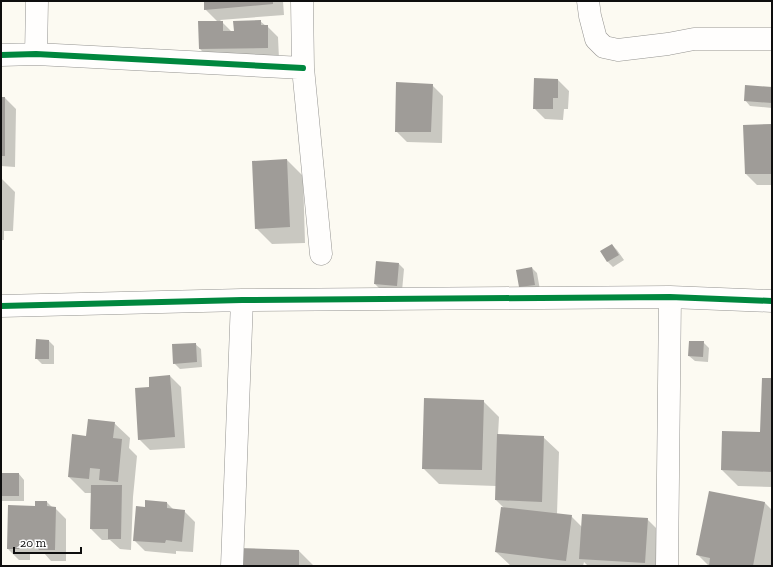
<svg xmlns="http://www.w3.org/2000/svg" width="773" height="567" viewBox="0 0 773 567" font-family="'Zilla Slab',serif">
<rect width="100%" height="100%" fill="#fcfaf2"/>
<path fill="#0003" d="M205 1H283L284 15 220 20 232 32 260 21 266 26H267L278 37 279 59 211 60 200 49 218 22 205 9Z
M558 80 569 91 568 109H564L563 120 545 119 534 108Z
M432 85 443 96 442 143 407 142 396 131Z
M772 88V108L750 106 745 100Z
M1 98H5L16 109 15 167 1 166Z
M772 125V185H757L746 174 744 126Z
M287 160 303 176 305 243 272 244 256 228Z
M1 178 15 192 13 231H4V240H1Z
M612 245 617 250 624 260 613 267 608 262 602 251Z
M399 264 404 269 402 291 380 289 375 284Z
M532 268 537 273 540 290 525 292 519 287Z
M49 341 54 346V364H42L36 358Z
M703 342 709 348 708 362 695 361 689 356Z
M195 344 201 349 202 367 180 369 174 363Z
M170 376 181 387 185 448 150 450 139 439 150 388Z
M772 379V487L738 486 722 470 761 433Z
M483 401 499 417 498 435 543 437 559 452 557 514 571 516 582 527 647 519 663 535 661 566H588L584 562 583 566H511L496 552 504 508 496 500V486L439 484 423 468Z
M114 423 130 438 129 448 137 456 133 497 131 550 120 549 110 540H102L91 529 92 493H85L69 477 87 437Z
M1 474H19L24 480V501H1Z
M710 492 765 503 772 510V566H709L698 555Z
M47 502 52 507 55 508 66 519V561H51L44 553H30V560H19L8 549 36 507Z
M167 503 174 510 184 511 195 522 193 552 176 551V554L145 551 134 540 146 508Z
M299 551 314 566H238Z"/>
<path fill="#9f9c98" d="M204 1H273V4L204 10Z
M261 20V25H268V48L199 49 198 21H223V31H234L233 21Z
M534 78 558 79V98H553V109H533Z
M396 82 433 84 431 132H395Z
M745 85 772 87V103L744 101Z
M1 97H5V156H1Z
M772 124V174H745L743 125Z
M287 159 290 227 255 229 252 161Z
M612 244 619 255 607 262 600 251Z
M376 261 399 263 397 286 374 284Z
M532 267 535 285 519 287 516 270Z
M36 339 49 340V359H35Z
M689 341H704L703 357 688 356Z
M196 343 197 362 173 364 172 344Z
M170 375 175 437 138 440 135 388 149 387V377Z
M762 378H772V472L721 470 722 431 760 432Z
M424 398 484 400 482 470 422 469Z
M88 419 115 422 113 438 122 439 118 482 99 480 100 469 90 468 89 479 68 477 72 434 86 436Z
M497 434 544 436 542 502 495 500Z
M1 473H19V496H1Z
M91 485H122L121 539H108V529H90Z
M709 491 765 502 753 566H709L710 558 696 555Z
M145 500 167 502V508L185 510 182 542 166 540 165 543 133 541 136 506 145 507Z
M35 501H47V506L56 507 55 550H39L35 543H19L20 549H7L8 505 35 506Z
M501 507 572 515 566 561 495 552Z
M582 514 648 518 645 563 579 559Z
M237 548 299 550V566H237Z"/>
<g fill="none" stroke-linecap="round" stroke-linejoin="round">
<defs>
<path id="minor" d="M302 1 303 68 321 254
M588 1 590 16 596 39 604 47 618 50 668 44 694 39H772
M36 54 37 1
M1 55 36 54 303 68
M1 306 242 300 670 297 772 301
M232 566 242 300
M667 566 670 297"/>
</defs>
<use href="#minor" stroke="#959491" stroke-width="23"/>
<use href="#minor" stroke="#fffefd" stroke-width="22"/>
<defs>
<path id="cycleway" d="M1 55 36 54 303 68
M1 306 242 300 670 297 772 301"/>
</defs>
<use href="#cycleway" stroke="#fff" stroke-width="8"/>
<use href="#cycleway" stroke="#00873e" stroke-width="6"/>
</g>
<rect width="773" height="567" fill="none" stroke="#0e0e0e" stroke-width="4"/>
<path d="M14 547v6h67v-6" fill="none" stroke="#0e0e0e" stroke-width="2"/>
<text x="20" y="547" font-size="12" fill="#0e0e0e" stroke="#ffffff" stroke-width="3" paint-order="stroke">20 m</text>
</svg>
